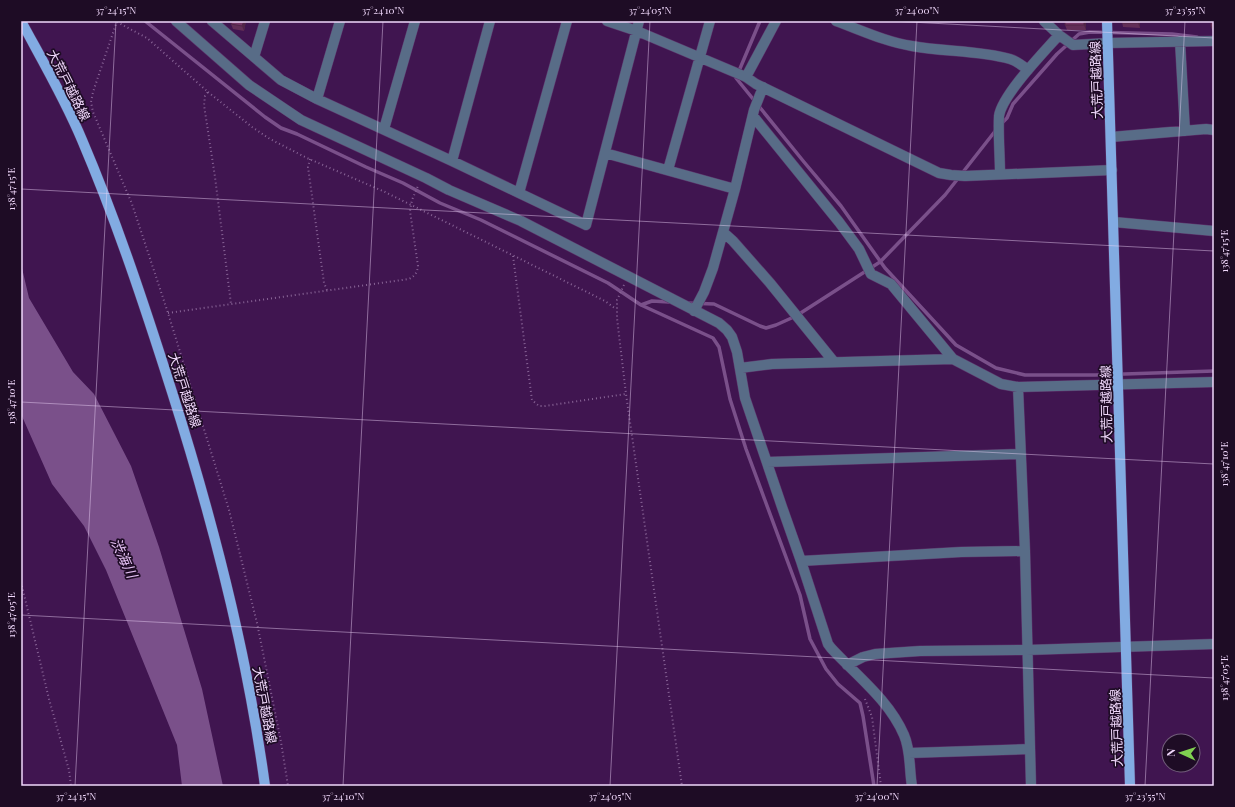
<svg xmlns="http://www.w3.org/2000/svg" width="1235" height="807" viewBox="0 0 1235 807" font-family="'Playfair Display','Noto Sans JP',serif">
<rect width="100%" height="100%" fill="#401550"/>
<path fill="#7a508a" d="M21 264 29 298 73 372 94 394 131 466 159 547 202 689 223 786H182L177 745 106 570 84 526 52 484 21 414Z"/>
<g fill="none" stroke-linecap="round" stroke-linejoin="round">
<path stroke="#7a508a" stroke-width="3.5" d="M145 21 265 117 281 128 297 134 366 167 403 183 440 203 481 220 608 283 641 305 713 338 719 347 730 399 746 449 800 595 810 639 826 669 838 684 860 703 863 716 874 786
M760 21 736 78 804 162 841 206 885 268 956 345 996 368 1025 375H1095L1214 371
M1001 124 1007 118 1013 104 1057 54 1079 34 1090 32 1172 34 1197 37
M687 303 714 304 760 326 766 328 776 325 796 316 880 262 945 195 996 130
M641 305 652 301 669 302"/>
<defs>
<path id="minor" d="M176 21 249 85 301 120 426 178 449 190 521 221 719 323 727 330 732 337 737 352 745 398 782 507 801 561 828 644 831 648C856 675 889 700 904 735 911 751 909 769 912 786
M212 21 281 80 317 99 452 161 586 225 639 21
M607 21 637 31 746 77 756 84 939 173 951 175 965 176 1112 170
M836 21C861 30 886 42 912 46 944 52 979 50 1010 59 1017 61 1023 66 1028 70
M1044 21 1059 35 1073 45 1108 43 1214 41
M1180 41 1185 131
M254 57 265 21
M746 77 776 21
M317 99 340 21
M753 116 839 222 859 249 871 274 891 284 953 359 1001 384 1018 387 1214 382
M384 129 415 21
M1111 137 1206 129 1214 130
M605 153 735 189
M452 161 490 21
M668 170 710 21
M1000 174C1000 155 998 135 999 116 1002 95 1044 52 1059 35
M519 193 567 21
M1114 222 1214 231
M723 232 733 241 770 283 834 362
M694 311 704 292 713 268 735 189 754 110 763 87
M740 368 772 364 953 359
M1018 387 1025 551 1031 786
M767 462 1021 454
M801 561 961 552 1025 551
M847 665 863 657 875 654 920 651 1027 650 1214 644
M909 753 1030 749"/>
<path id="major" d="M21 21C42 60 65 99 82 140 117 222 145 307 172 392 213 521 247 651 265 786
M1107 21 1130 786"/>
</defs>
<use href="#minor" stroke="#5c346b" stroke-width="11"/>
<use href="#major" stroke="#5c346b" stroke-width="11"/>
<path stroke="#886496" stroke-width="2" stroke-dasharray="1 3" stroke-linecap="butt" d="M117 21 93 92 91 102 93 112 132 204 168 313 229 510 257 623 281 742 288 786
M117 22 147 38 208 92 205 96 204 105 215 177 231 304
M208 92 252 127 270 139 307 158 385 192 605 301 616 309
M310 159 308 167 324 283 327 290
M513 256 532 400 539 406H545L626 394
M624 285 617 300V318L626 394 682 786
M168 313 409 279C415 276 417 273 418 266L410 211 412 200 418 186
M21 582 49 699 69 770 71 786
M865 699 872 717 881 786"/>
<use href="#minor" stroke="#586c87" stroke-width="10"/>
<use href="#major" stroke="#82abe2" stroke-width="10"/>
</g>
<path fill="#622e57" d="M232 21H246L244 31 233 29 231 24Z
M1065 21H1086V30H1067L1065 25Z
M1122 21H1140V28L1123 27Z
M1214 21V32H1213L1211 27Z"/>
<path fill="#502547" d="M244 21H246L244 31 242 26Z
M1084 21H1086V30L1084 25Z
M1138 21H1140V28L1138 23Z"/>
<path fill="#723565" stroke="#502547" d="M232 21H244L242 26 231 24Z
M1065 21H1084V25H1065Z
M1122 21H1138V23H1122Z
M1211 21H1214V27H1211Z"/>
<path fill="none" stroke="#f0d8fb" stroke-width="1" stroke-opacity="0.45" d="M891 21 1214 38M21 189 1214 251M21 402 1214 464M21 615 1214 678M75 786 116 21M343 786 383 21M610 786 650 21M877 786 917 21M1145 786 1185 21"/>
<g text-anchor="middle" stroke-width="3.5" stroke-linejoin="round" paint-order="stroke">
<g font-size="13" fill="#f0d8fb" stroke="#1e0c25">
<text transform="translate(1096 80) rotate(-92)" y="5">大荒戸越路線</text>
<text transform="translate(69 85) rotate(63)" y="5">大荒戸越路線</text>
<text transform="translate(185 390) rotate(72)" y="5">大荒戸越路線</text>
<text transform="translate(1106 404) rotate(-91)" y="5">大荒戸越路線</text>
<text transform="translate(265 705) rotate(79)" y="5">大荒戸越路線</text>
<text transform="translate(1116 728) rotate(-92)" y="5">大荒戸越路線</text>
</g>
<g font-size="14" font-style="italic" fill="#e5c1f4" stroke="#1e0c25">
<text transform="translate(124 558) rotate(65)" y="5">渋海川</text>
</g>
</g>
<rect width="1235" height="807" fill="none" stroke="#1e0c25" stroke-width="44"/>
<g transform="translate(1181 753) rotate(273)"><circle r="19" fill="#1e0c25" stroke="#725e7b"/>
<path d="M0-3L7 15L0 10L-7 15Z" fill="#80d051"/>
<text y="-6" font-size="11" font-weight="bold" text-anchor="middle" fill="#f0d8fb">N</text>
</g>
<rect x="22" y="22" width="1191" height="763" fill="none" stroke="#f0d8fb" stroke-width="1.5"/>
<g font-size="10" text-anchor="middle" fill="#f0d8fb">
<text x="116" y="14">37°24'15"N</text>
<text x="383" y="14">37°24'10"N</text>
<text x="650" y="14">37°24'05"N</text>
<text x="917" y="14">37°24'00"N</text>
<text x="1185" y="14">37°23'55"N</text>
<text transform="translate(11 189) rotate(-90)" y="4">138°47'15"E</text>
<text transform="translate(1224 251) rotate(-90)" y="4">138°47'15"E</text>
<text transform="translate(11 402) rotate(-90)" y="4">138°47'10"E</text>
<text transform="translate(1224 464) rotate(-90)" y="4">138°47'10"E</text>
<text transform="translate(11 615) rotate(-90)" y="4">138°47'05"E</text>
<text transform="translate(1224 678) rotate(-90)" y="4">138°47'05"E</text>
<text x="76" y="800">37°24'15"N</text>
<text x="343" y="800">37°24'10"N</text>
<text x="610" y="800">37°24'05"N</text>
<text x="877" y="800">37°24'00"N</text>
<text x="1145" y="800">37°23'55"N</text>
</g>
</svg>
